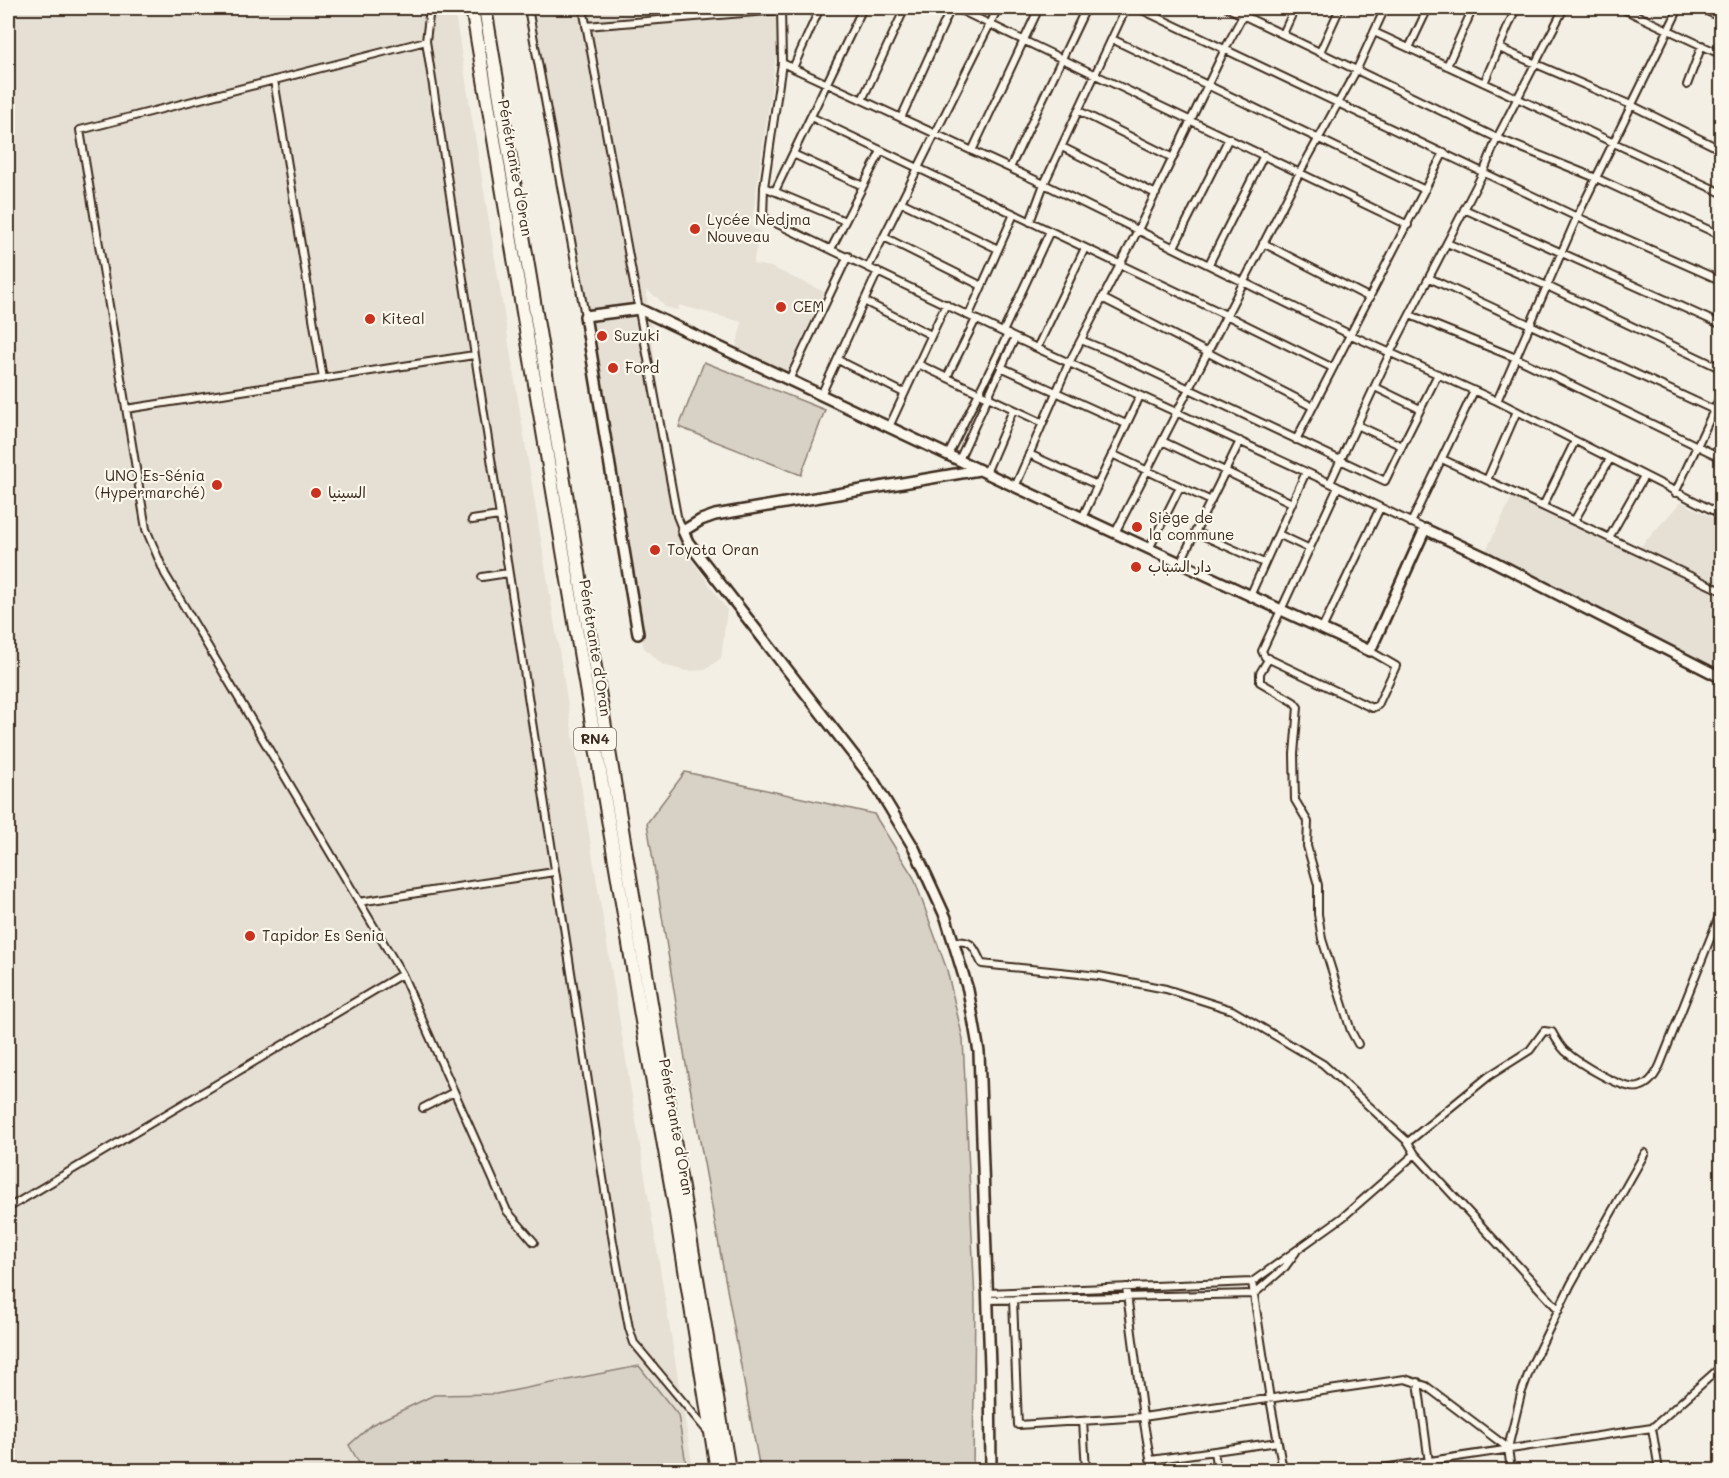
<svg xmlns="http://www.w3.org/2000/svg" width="1729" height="1478" viewBox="0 0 1729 1478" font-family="Mali,'Playpen Sans Arabic',sans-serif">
<rect width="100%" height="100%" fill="#f3efe4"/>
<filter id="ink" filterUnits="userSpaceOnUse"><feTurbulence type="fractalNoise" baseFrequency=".0167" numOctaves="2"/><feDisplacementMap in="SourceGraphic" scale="12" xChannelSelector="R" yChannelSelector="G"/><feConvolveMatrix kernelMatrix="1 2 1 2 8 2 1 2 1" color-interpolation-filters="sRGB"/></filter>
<g filter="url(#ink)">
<path fill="#e5dfd4" d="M8 8H454L693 1470H8Z
M527 8H783L751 227 760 231 753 264 771 267 824 292 787 372 736 348 742 322 679 305 678 310 665 307 658 298 646 290 675 522 684 549 727 610 721 658 705 670 686 671 663 665 644 648Z
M1512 497 1634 554 1681 502 1721 522V684L1482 559Z"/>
<path fill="#d8d1c6" stroke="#8a7e72" stroke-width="1.5" d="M704 362 825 410 801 475 679 427Z
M685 772 874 814 914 878 947 970 963 1039 975 1302 973 1470H760L685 1059 647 823Z
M639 1366 678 1415 687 1470H363L349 1445 373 1424 434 1395 496 1394Z"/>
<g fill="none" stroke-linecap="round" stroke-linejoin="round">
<defs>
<path id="street" d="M430 8 426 41 613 1242 629 1328 634 1343 709 1433
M528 8 585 316
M583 8 677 516 683 531
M781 8 782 63 764 187 763 217 1015 338 1330 483 1425 529
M956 8 1408 225
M1138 8 1577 217 1722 281
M1228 8 1497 138 1596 178 1722 236
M1621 8 1722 55
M1700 8 1722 18
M586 26 781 10
M1374 32 1722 193
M1283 34 1295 8
M1112 39 1425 190
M426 41 80 130 146 529 165 574 402 974 507 1211 534 1242
M1409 48 1428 8
M1499 48 1631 105 1722 150
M1320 52 1340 8
M782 63 1044 184 1351 335 1497 401 1722 515
M1447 66 1473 8
M793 68 820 8
M274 80 323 379
M1484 83 1516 8
M1687 85 1702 45
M862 100 905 8
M1079 111 1173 158
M811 117 1226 315 1333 368
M901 118 951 8
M1062 147 1156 194
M972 151 1039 8
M793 154 863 186
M1010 168 1086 8
M764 187 845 221
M775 191 863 8
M901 202 998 249
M1464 209 1722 325
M1030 222 1044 184 1126 8
M884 237 982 286
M1263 243 1370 298
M1447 243 1547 286 1722 369
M1174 247 1229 138
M831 249 881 151
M1209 264 1264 155
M869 266 998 8
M1429 278 1714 410
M1102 298 1313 407
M864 301 931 335
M969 315 1014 214
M1410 315 1516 358 1722 458
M1003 332 1050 231
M1081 340 1115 354 1385 481 1402 446
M1037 348 1085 248
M838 360 904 393
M918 364 1043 423
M1001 367 1126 424
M947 377 976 319
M789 380 848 256
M1375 387 1420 409
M821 395 878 271
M1497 401 1577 217 1679 8
M126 409 474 355
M1357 425 1402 446 1438 374
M889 427 946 304
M1296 440 1444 152
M1162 441 1292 503
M1029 454 1097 485
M1112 454 1211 501
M948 455 1008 334
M1442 459 1722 591
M959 460 1015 338
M986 473 1013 410
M1487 480 1517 411
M1330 483 1390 353 1484 171 1497 138 1564 8
M1015 487 1069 363 1138 230 1225 49 1247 8
M1338 487 1262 651 1265 657 1372 708 1378 705 1396 666 1370 651
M1675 493 1722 393
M1543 506 1575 441
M1082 518 1140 396
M472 520 499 516
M1574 521 1610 459
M1411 523 1474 391
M1195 532 1264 563
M1115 533 1300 172 1357 69 1385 8
M1278 534 1310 549
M1609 538 1644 476
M1149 549 1180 487
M1180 563 1240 441
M482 577 508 573
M1250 596 1306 472
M1322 629 1380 508
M1269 658 1260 673V682L1294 702 1298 707 1294 754 1295 800 1308 822 1307 846 1318 885V914L1322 939 1351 1031 1358 1044
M359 902 554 872
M953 942C974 939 974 949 982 964L1099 976 1166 989 1232 1010 1323 1064 1408 1142 1415 1154
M423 1108 454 1092
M1408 1142 1489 1076 1530 1050 1544 1031 1552 1032C1556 1039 1559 1045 1565 1051 1577 1062 1623 1091 1639 1087 1651 1084 1658 1071 1662 1060L1722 909
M8 1208 402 974
M1252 1282 1270 1399 1283 1470
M1126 1287 1143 1417 1152 1470
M987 1293 1252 1282 1343 1217 1415 1154 1559 1310
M987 1300 1254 1294 1285 1267 1296 1252
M1013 1300 1018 1425 1143 1417 1405 1379 1426 1386 1508 1448
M1418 1382 1430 1470
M1083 1421 1086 1470
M1652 1428 1659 1470
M1214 1452 1217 1470
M1151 1460 1278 1442
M1369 1470 1652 1428 1722 1366
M1511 1470 1508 1448 1521 1394 1532 1364 1571 1284 1645 1153"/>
<path id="secondary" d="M979 470 715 515 701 520 683 531 688 542 873 780 914 848 946 918 968 990 979 1052 990 1367 991 1470
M638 634 585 316 639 309 1003 481 1370 651 1425 529 1485 557 1722 678
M8 1466 10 1470"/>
<path id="highway" d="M472 8 640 1010 676 1213 717 1470
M485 8 729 1470"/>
</defs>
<use href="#street" stroke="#3b2a1e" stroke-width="10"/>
<use href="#secondary" stroke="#3b2a1e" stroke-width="14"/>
<use href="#highway" stroke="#3b2a1e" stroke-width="16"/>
<use href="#street" stroke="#fbf7ec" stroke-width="6"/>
<use href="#secondary" stroke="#fbf7ec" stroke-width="9"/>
<use href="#highway" stroke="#fbf7ec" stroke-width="12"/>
</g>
</g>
<g fill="#c8321e" stroke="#fbf7ec" stroke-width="2">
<circle cx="695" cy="229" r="6"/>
<circle cx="781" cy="307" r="6"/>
<circle cx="370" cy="319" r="6"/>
<circle cx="602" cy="336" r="6"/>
<circle cx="613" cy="368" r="6"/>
<circle cx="217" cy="485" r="6"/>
<circle cx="316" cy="493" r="6"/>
<circle cx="1137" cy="527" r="6"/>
<circle cx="655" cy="550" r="6"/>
<circle cx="1136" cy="567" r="6"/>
<circle cx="250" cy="936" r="6"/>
</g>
<g text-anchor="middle" stroke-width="4.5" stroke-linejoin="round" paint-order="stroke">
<rect fill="#fbf7ec" stroke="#75685c" stroke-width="1.5" x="574" y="728" width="42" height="22" rx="4.5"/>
<g font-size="14" font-weight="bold" fill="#3b2a1e">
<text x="595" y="744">RN4</text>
</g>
<g font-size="15" fill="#3b2a1e" stroke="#fbf7ec">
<text transform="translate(515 168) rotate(80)" y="5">Pénétrante d'Oran</text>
<text transform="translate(595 648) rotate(81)" y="5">Pénétrante d'Oran</text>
<text transform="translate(676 1127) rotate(80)" y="5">Pénétrante d'Oran</text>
</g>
<g font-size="15" fill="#3b2a1e" stroke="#fbf7ec" text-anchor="start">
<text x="707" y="225">Lycée Nedjma<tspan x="707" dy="17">Nouveau</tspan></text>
<text x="793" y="312">CEM</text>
<text x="382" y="324">Kiteal</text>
<text x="614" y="341">Suzuki</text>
<text x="625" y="373">Ford</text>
<text x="205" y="481" text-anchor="end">UNO Es-Sénia<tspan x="205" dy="17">(Hypermarché)</tspan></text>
<text x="328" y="498">السينيا</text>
<text x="1149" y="523">Siège de<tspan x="1149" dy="17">la commune</tspan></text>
<text x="667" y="555">Toyota Oran</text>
<text x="1148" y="572">دار الشباب</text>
<text x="262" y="941">Tapidor Es Senia</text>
</g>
</g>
<rect width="1729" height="1478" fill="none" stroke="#fbf7ec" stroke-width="30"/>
<rect x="15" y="15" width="1699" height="1448" fill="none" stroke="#3b2a1e" stroke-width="2" filter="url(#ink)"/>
</svg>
